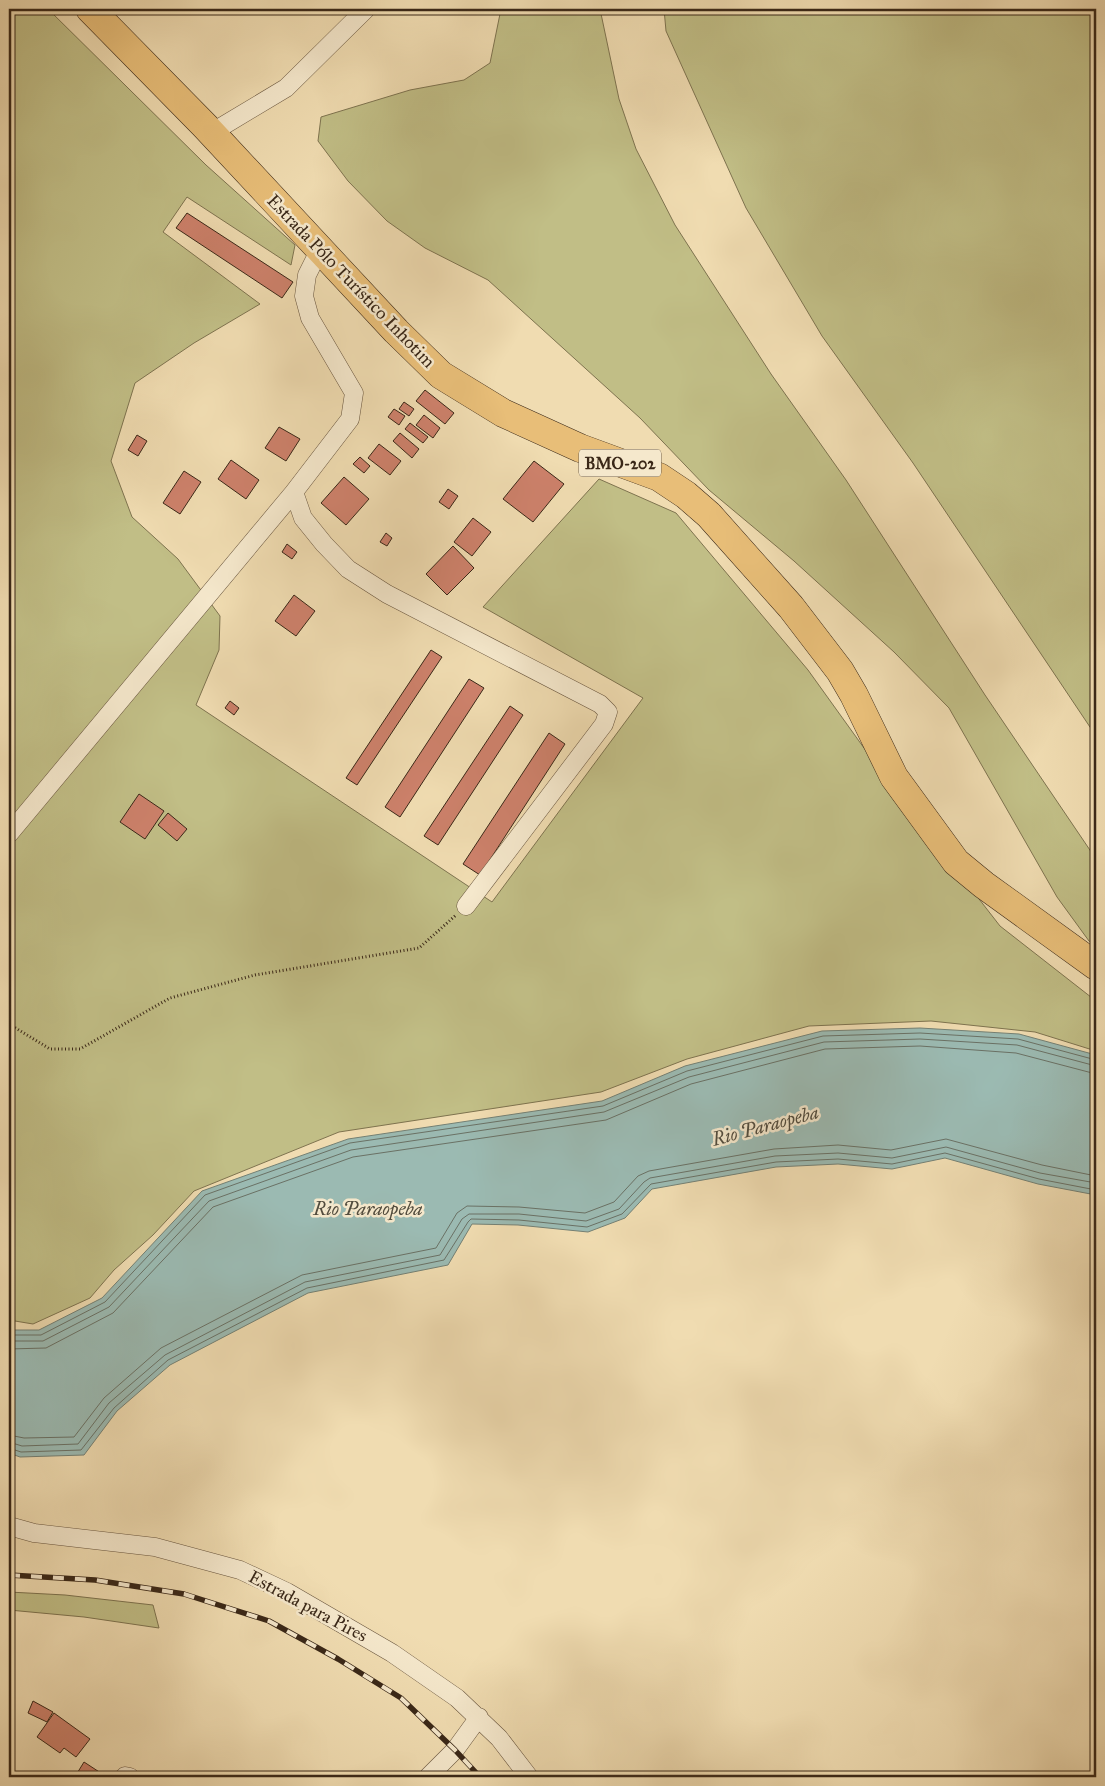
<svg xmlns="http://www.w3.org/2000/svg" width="1105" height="1786" viewBox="0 0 1105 1786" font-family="'IM FELL Great Primer',serif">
<rect width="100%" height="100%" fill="#f0dcb1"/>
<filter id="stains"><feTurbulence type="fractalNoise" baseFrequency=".004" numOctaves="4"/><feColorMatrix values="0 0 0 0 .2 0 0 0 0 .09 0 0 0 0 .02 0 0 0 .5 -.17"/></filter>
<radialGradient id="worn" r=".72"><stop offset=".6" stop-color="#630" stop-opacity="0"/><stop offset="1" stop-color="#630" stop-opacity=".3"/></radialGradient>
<path fill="#c1be86" stroke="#7e734f" d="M9 9H48L206 165 295 245 291 265 187 197 163 232 260 304 194 343 135 383 111 461 132 517 178 559 220 616 219 650 196 705 492 902 643 698 483 607 599 479 676 513 808 670 892 787 1000 926 1096 1001V1051L1035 1032 931 1021 809 1026 687 1059 601 1092 339 1132 194 1191 153 1235 114 1270 90 1298 33 1324 9 1320Z
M501 9H600L619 99 636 149 675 225 771 374 846 480 985 695 1096 859V946L1089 941 1057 897 949 708 894 652 794 561 709 490 640 418 488 280 425 248 387 221 348 181 318 141 321 117 410 90 464 80 490 63Z
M664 9H1096V736L913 463 822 336 746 208 666 31Z
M9 1592 65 1595 153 1605 159 1628 84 1617 9 1610Z"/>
<path fill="#9bbab2" stroke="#748074" d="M920 1028 1019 1034 1096 1055V1195L1038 1184 945 1158 892 1169 838 1164 776 1167 652 1189 625 1218 588 1232 518 1225 472 1224 448 1265 308 1293 170 1365 117 1411 84 1455 20 1457 9 1453V1330H39L102 1298 202 1191 348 1139 602 1101 685 1066 822 1031Z"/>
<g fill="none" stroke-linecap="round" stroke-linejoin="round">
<path stroke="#6a7165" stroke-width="1" d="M9 1335H41L105 1302 205 1195 350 1143 603 1106 687 1071 823 1036 920 1033 1018 1039 1096 1060
M9 1341H43L109 1307 209 1201 351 1150 604 1112 689 1077 824 1042 920 1039 1017 1045 1096 1066
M9 1349 46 1348 113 1313 213 1207 353 1157 606 1120 691 1084 825 1049 920 1046 1016 1053 1096 1074
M9 1435 24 1438 74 1437 104 1398 161 1348 302 1275 436 1248 457 1213 467 1206 519 1207 585 1213 614 1202 638 1176 649 1171 774 1149 838 1145 891 1150 946 1139 1042 1165 1096 1176
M9 1442 22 1446 78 1444 109 1403 165 1355 305 1282 440 1255 462 1219 469 1214H519L586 1221 619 1209 644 1182 650 1178 775 1156 838 1153 892 1158 946 1147 1040 1173 1096 1183
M9 1448 21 1452 81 1450 114 1408 168 1360 307 1288 444 1260 468 1222 471 1219 519 1220 587 1227 622 1214 651 1184 776 1162 838 1159 892 1164 945 1153 1039 1179 1096 1190"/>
</g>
<path fill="#cd816b" stroke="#3a2818" d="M187 213 293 282 282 298 176 228Z
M425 390 454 413 445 424 416 401Z
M404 402 414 409 409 416 399 409Z
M394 409 405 416 399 425 388 417Z
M424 415 440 428 433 438 416 425Z
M410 423 428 437 423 443 405 429Z
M279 427 300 439 286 461 265 448Z
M400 433 419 449 412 458 393 441Z
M137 435 147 441 138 456 128 450Z
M379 444 401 461 390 475 368 458Z
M360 457 370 466 364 473 353 464Z
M231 460 259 480 246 499 218 479Z
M534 461 564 484 533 522 503 499Z
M184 471 201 482 180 514 163 503Z
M344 477 369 499 346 525 321 503Z
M448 489 458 496 449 509 439 502Z
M473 518 491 532 472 556 454 542Z
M386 533 392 538 387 546 380 542Z
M287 544 297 552 292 559 282 552Z
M453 546 474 568 447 595 426 574Z
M294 595 315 611 296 636 275 621Z
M431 650 442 657 357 785 346 778Z
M469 679 484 688 400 817 385 807Z
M230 701 239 708 234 715 225 708Z
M510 706 523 715 438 845 424 836Z
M549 733 565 744 480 875 463 864Z
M139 794 164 811 145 839 120 822Z
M168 813 187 829 177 841 158 825Z
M33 1701 53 1712 47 1722 28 1713Z
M54 1713 90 1739 76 1757 64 1748 60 1753 37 1737Z
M84 1762 107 1777H79L76 1775Z"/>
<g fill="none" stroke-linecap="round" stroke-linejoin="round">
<defs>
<path id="minor" d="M211 133 286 88 366 9
M294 492 303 518 324 544 348 569 387 594 600 704 608 712 604 724 466 906
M9 834 294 492 350 419 354 393 310 318 304 296 307 275 320 249
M9 1526 34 1533 155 1547 240 1570 287 1592 392 1653 457 1698 499 1738 529 1777
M125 1776 130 1777
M428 1777 455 1750 479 1717"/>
<path id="primary" d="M90 9 205 126 396 331 441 375 503 413 580 448 659 477 686 495 709 515 791 607 840 671 854 695 894 777 956 862 984 885 1096 966"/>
</defs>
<use href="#minor" stroke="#68553e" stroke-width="19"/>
<use href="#primary" stroke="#3a2818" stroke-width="29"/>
<path stroke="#3a2818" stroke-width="3" stroke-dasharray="1 2.5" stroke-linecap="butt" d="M9 1024 50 1049H80L170 998 255 975 419 948 456 915"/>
<use href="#minor" stroke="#f5e8cc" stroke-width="18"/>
<use href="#primary" stroke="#e8be78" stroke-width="28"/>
<defs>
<path id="rail" d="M9 1575 95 1580 184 1594 269 1621 338 1659 401 1698 455 1750 480 1777"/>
</defs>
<use href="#rail" stroke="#3a2818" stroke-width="5.5"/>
<use href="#rail" stroke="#f5e8cc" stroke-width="4" stroke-dasharray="11" stroke-linecap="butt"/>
</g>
<g text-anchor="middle" stroke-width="5" stroke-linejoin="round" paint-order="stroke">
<rect fill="#f5e8cc" stroke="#72624e" stroke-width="1" x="579" y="449.5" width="82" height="27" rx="4"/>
<g font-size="16" font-weight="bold" fill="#3a2818">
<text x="620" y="469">BMO-202</text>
</g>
<g font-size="18" fill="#3a2818" stroke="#f5e8cc">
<text transform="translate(351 281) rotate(46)" y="6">Estrada Pólo Turístico Inhotim</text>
<text transform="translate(308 1606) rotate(28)" y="6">Estrada para Pires</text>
</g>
<g font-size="19" font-style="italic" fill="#524c3e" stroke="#f5e8cc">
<text transform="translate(765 1125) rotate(-15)" y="7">Rio Paraopeba</text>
<text x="368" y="1215">Rio Paraopeba</text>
</g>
</g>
<rect width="1105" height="1786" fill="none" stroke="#f0dcb1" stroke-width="30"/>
<rect x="10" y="10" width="1085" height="1766" fill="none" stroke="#3a2818" stroke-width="2.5"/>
<rect x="15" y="15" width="1075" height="1756" fill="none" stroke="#3a2818"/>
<rect width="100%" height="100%" filter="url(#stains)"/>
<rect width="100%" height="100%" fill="url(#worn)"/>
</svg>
